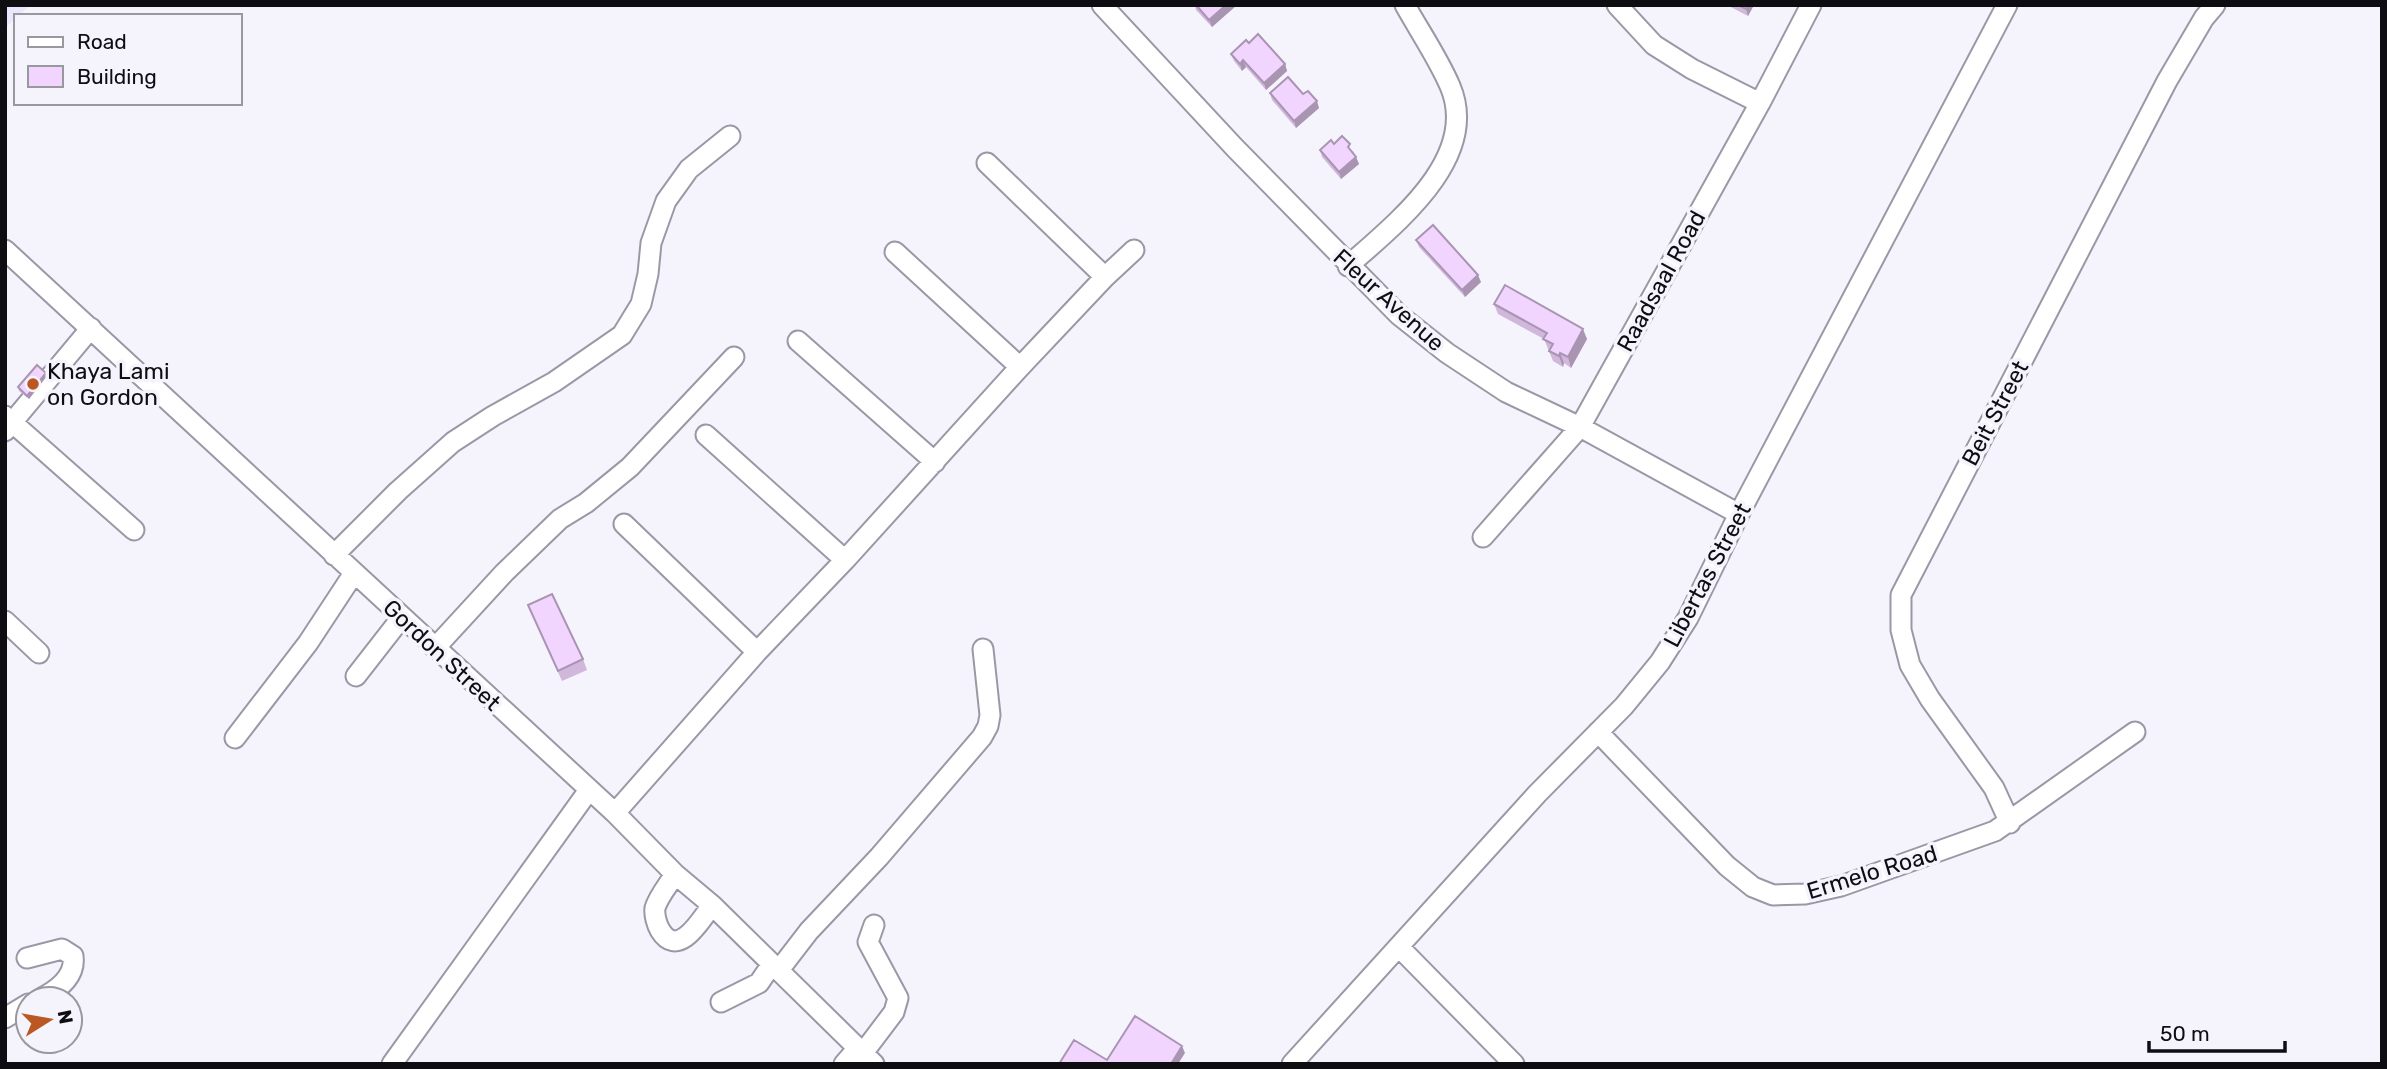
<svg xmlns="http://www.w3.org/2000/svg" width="2387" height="1069" viewBox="0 0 2387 1069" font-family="Rubik,sans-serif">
<rect width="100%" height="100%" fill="#f5f4fd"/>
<path fill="#e9e6fd" d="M5 5H30L5 28Z"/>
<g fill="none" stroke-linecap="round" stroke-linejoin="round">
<defs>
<path id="minor" d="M1102 5 1235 148 1399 315 1447 353 1506 392 1580 427 1739 514
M1617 5 1654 45 1692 69 1760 103
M987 163 1105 277
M5 250 615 813 675 874 712 905 874 1064
M895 252 1020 367
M1348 266C1395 224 1481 158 1450 86 1438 58 1420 32 1405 5
M798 341 935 462
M5 416 134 530
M5 431 91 328
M706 435 845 560
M624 524 757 652
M1483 537 1580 427 1760 103 1811 5
M334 555 398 491 453 442 493 416 554 382 622 335 641 304 648 274 651 243 666 201 689 169 730 136
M5 621 39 653
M435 648 504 573 560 519 586 503 630 467 734 357
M356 676 402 617
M1598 732 1727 866 1753 887 1773 895 1805 894 1841 886 1995 831 2135 732
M235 738 308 643 354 573
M615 813 757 652 845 560 1020 367 1105 277 1134 250
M2010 823 1994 788 1930 699 1910 665 1901 630V595L2167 81 2204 18 2215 5
M675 874C669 884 658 897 655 908 654 915 657 925 660 930 678 960 701 920 712 905
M1399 947 1514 1064
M27 958 62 949 73 956C76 977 56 991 40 999
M779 970 809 931 879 857 982 737 988 726 990 715 983 649
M721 1002 759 983 772 964
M5 1018 28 1004
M863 1053 894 1012 898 998 868 942 874 925
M392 1064 589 790
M844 1064 858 1048
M1292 1064 1537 794 1624 706 1660 662 1688 618 1739 514 2007 5"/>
</defs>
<use href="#minor" stroke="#9a98a6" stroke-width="23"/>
<use href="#minor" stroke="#fff" stroke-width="19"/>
</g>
<path fill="#d0b7db" d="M1195 5H1236L1212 27 1196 10Z
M1727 5H1754L1748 16Z
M1249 43 1285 64 1287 71 1266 90 1246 67 1242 71 1234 61 1231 54Z
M1270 93 1303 94 1319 108 1296 128 1272 100Z
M1334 144 1353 151 1359 164 1341 179 1322 157 1320 150Z
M1416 240 1481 282 1465 297 1419 247Z
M1494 304 1587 339 1571 368 1564 363 1563 367 1553 361 1544 339 1498 314Z
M47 376 29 399 19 391 18 387Z
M528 605 583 659 587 670 562 681Z"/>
<path fill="#a995b2" d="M1226 5 1236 6 1212 27 1209 20Z
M1748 5H1754L1748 16 1746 9Z
M1243 60 1246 67 1242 71 1240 64Z
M1285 64 1287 71 1266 90 1264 83Z
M1317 101 1319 108 1296 128 1294 121Z
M1356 157 1359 164 1341 179 1339 172Z
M1478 275 1481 282 1465 297 1462 290Z
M1583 329 1587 339 1571 368 1568 357Z
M1560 353 1564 363 1563 367 1559 356Z
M46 373 47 376 29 399 27 396Z
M1182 1046 1185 1053 1178 1064H1171Z"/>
<path fill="#f2d5ff" stroke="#a995b2" stroke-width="2" d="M1196 5H1226L1209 20Z
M1738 5H1748L1746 9Z
M1258 34 1285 64 1264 83 1243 60 1240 64 1231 54 1246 40 1249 43Z
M1288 77 1303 94 1308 91 1317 101 1294 121 1270 93Z
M1342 136 1350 144 1348 147 1356 157 1339 172 1320 150 1331 140 1334 144Z
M1433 225 1478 275 1462 290 1416 240Z
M1505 285 1583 329 1568 357 1560 353 1559 356 1549 351 1553 344 1543 339 1547 333 1494 304Z
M37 365 46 373 27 396 18 387Z
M552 594 583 659 558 671 528 605Z
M1135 1016 1182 1046 1171 1064H1059L1074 1040 1107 1060Z"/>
<circle fill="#bb5723" stroke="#f5f4fd" stroke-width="2.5" cx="33" cy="384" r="7"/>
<g text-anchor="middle" stroke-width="7" stroke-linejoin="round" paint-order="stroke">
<g font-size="23" fill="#0e0d12" stroke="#f5f4fd">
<text transform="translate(1661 281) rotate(-61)" y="8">Raadsaal Road</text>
<text transform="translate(1389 300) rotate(42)" y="8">Fleur Avenue</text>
<text transform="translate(1995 413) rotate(-62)" y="8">Beit Street</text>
<text transform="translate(1707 575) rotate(-62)" y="8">Libertas Street</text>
<text transform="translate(442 655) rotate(43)" y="8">Gordon Street</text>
<text transform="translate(1872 872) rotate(-17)" y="8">Ermelo Road</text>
</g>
<g font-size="23" fill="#0e0d12" stroke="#f5f4fd" text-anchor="start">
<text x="47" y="379">Khaya Lami<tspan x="47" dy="26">on Gordon</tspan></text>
</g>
</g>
<rect width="2387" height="1069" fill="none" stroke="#0e0d12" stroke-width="14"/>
<rect x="14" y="14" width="228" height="91" fill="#f5f4fd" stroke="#99989f" stroke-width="2"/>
<rect x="28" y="37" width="35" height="10" fill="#ffffff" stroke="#99989f" stroke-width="2"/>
<text x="77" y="49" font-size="21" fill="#0e0d12">Road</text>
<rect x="28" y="66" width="35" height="21" fill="#f2d5ff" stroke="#99989f" stroke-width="2"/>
<text x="77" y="84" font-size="21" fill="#0e0d12">Building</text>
<g transform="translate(49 1020) rotate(79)"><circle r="33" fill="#f5f4fd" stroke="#99989f" stroke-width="2"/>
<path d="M0-5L12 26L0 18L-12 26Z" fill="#bb5723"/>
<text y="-10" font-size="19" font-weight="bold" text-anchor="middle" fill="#0e0d12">N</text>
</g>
<path d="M2149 1041v10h136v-10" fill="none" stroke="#0e0d12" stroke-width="3.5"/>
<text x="2160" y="1041" font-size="21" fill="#0e0d12" stroke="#f5f4fd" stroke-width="5" paint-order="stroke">50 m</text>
</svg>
